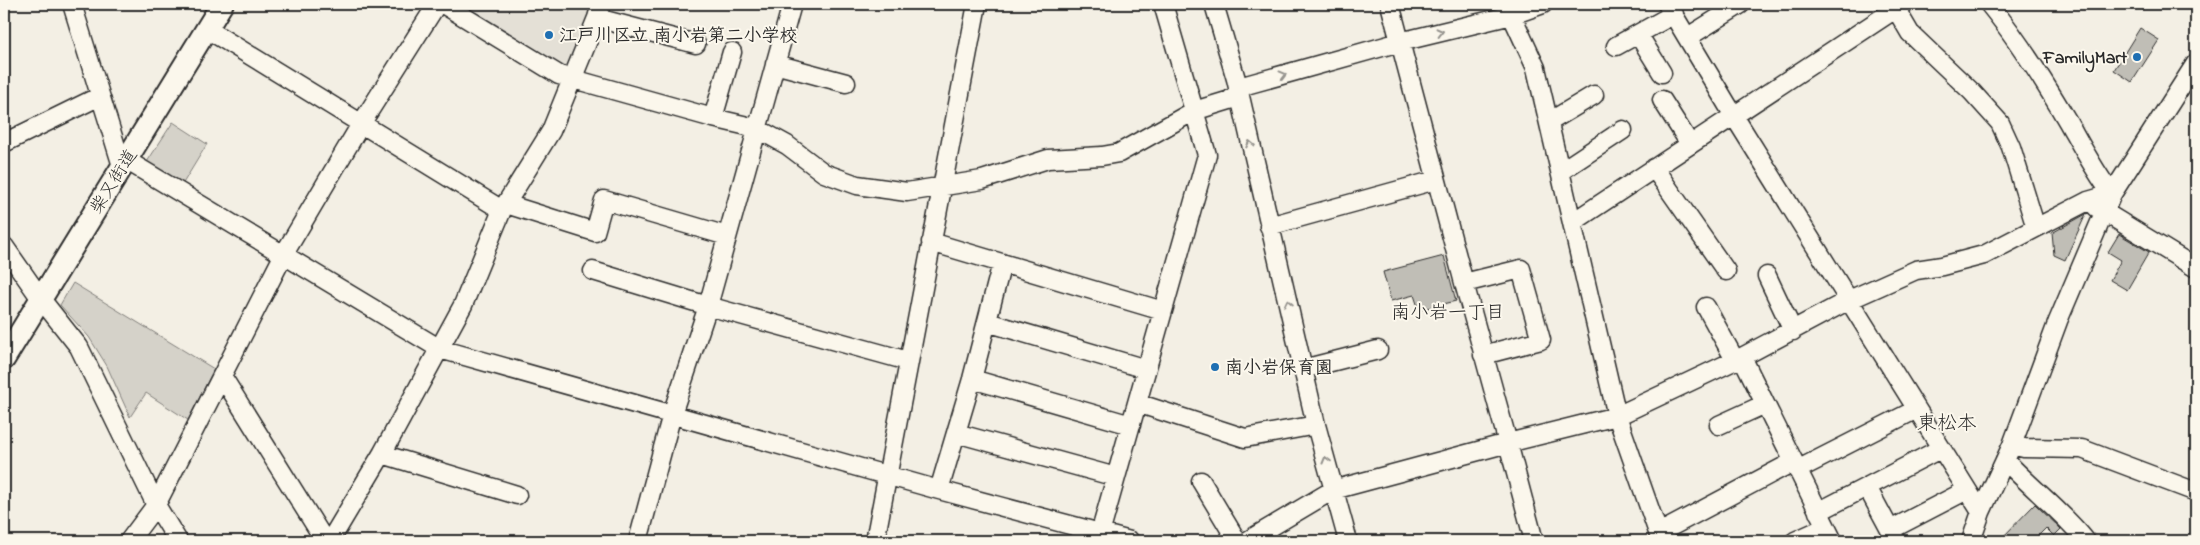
<svg xmlns="http://www.w3.org/2000/svg" width="2200" height="545" viewBox="0 0 2200 545" font-family="'Indie Flower','Klee One',sans-serif">
<rect width="100%" height="100%" fill="#f3efe4"/>
<filter id="ink" filterUnits="userSpaceOnUse"><feTurbulence type="fractalNoise" baseFrequency=".02" numOctaves="2"/><feDisplacementMap in="SourceGraphic" scale="10" xChannelSelector="R" yChannelSelector="G"/><feConvolveMatrix kernelMatrix="1 2 1 2 8 2 1 2 1" color-interpolation-filters="sRGB"/></filter>
<g filter="url(#ink)">
<path fill="#e4e0d6" d="M463 4H595L573 62 565 66Z"/>
<path fill="#d5d2c9" stroke="#807e7a" d="M173 122 207 144 182 185 147 162Z
M73 283 214 369 188 420 146 393 130 417 107 366 89 337 60 305Z"/>
<path fill="#c0beb6" stroke="#2b2b2b" d="M2140 28 2159 40 2132 82 2114 70Z
M2086 214 2065 260 2054 255 2052 233Z
M2119 234 2149 252 2127 290 2110 280 2121 260 2108 252Z
M1444 256 1456 301 1419 310 1414 295 1391 301 1383 272Z
M2035 504 2061 529 2054 536 2046 528 2033 541H1999Z"/>
<g fill="none" stroke-linecap="round" stroke-linejoin="round">
<defs>
<path id="minor" d="M72 4 122 166
M443 4 559 75 713 118 756 128 787 145 824 173 857 185 907 192 982 180 1048 159 1102 156 1119 153 1194 111 1230 100 1246 85 1400 42 1512 15 1543 4
M1214 4 1236 79 1316 425 1348 541
M1667 4 1734 116 1981 512
M1893 4 1910 33 1972 92 2000 123 2011 147 2036 228
M1507 5 1536 68 1617 416 1661 541
M597 18 696 44
M207 29 502 210
M1638 34 1662 73
M1688 37 1741 4
M1616 46 1674 14
M775 64 846 83
M1662 100 1690 144
M713 118 732 52
M1549 122 1594 95
M4 143 100 96
M126 160 440 349 939 490 1130 541
M1654 168 1726 271
M1561 171 1623 130
M506 204 595 232 604 200 727 236
M2096 207 2196 268
M1573 222 1903 4
M1269 226 1436 180
M931 242 1163 311
M4 246 41 299 79 347 156 505 178 541
M593 271 708 306 908 361
M1767 276 1793 331
M1464 283 1521 269 1541 340 1483 355
M1706 307 1735 360
M987 322 1146 369
M1742 357 1833 541
M1303 369 1378 350
M222 376 325 541
M972 379 1131 425
M1137 403 1245 438 1316 425
M1719 425 1765 404
M956 433 1116 477
M2012 445 2024 448 2082 449 2196 492
M382 454 517 495
M2005 460C2031 488 2062 511 2086 541
M1797 470 1915 410
M1201 481 1237 541
M1867 487 1896 541
M939 490 972 379 1002 263
M1818 512 1940 449
M1890 530 1967 490
M1659 533 1793 462
M129 541 156 505 284 254 361 124 437 4
M330 541 382 454 463 305 502 210 551 131 597 18 601 4
M638 541 672 414 708 306 792 4
M875 541 977 4
M1098 541 1207 155 1163 4
M1247 541 1333 490 1508 443 1464 283 1390 4
M1534 541 1508 443 1617 416 1742 357 1849 300 1916 270 1942 266 1984 255 2088 201 2112 194C2095 172 2082 147 2068 122 2044 81 2019 41 1989 4
M1795 541 1826 527
M1971 541 1981 512 2012 445 2058 321 2112 194 2196 63"/>
<path id="major" d="M4 359 222 4"/>
</defs>
<use href="#minor" stroke="#2b2b2b" stroke-width="21"/>
<use href="#major" stroke="#2b2b2b" stroke-width="25"/>
<use href="#minor" stroke="#fbf7ec" stroke-width="18"/>
<use href="#major" stroke="#fbf7ec" stroke-width="21"/>
</g>
<defs><path id="oneway-chevron" d="M-2-3.5L2.5 0L-2 3.5" fill="none" stroke-width="1.6" stroke-linecap="round" stroke-linejoin="round" transform="scale(1.25)"/></defs>
<g stroke="#93918c">
<use href="#oneway-chevron" transform="translate(1440 32) rotate(-14)"/>
<use href="#oneway-chevron" transform="translate(1283 75) rotate(-15)"/>
<use href="#oneway-chevron" transform="translate(1250 144) rotate(-103)"/>
<use href="#oneway-chevron" transform="translate(1288 303) rotate(-103)"/>
<use href="#oneway-chevron" transform="translate(1326 460) rotate(-105)"/>
</g>
</g>
<g fill="#1f6fb2" stroke="#fbf7ec" stroke-width="2">
<circle cx="549" cy="35" r="5"/>
<circle cx="2137" cy="57" r="5"/>
<circle cx="1215" cy="367" r="5"/>
</g>
<g text-anchor="middle" stroke-width="4" stroke-linejoin="round" paint-order="stroke">
<g font-size="18" font-weight="bold" fill="#2b2b2b" stroke="#fbf7ec" text-anchor="start">
<text x="559" y="41">江戸川区立 南小岩第二小学校</text>
<text x="2127" y="63" text-anchor="end">FamilyMart</text>
<text x="1225" y="373">南小岩保育園</text>
</g>
<g font-size="18" fill="#2b2b2b" stroke="#fbf7ec">
<text transform="translate(113 181) rotate(-58)" y="6">柴又街道</text>
</g>
<g font-size="19" fill="#2b2b2b" stroke="#fbf7ec">
<text x="1448" y="318">南小岩一丁目</text>
</g>
<g font-size="20" fill="#2b2b2b" stroke="#fbf7ec">
<text x="1947" y="429">東松本</text>
</g>
</g>
<rect width="2200" height="545" fill="none" stroke="#fbf7ec" stroke-width="20"/>
<rect x="10" y="10" width="2180" height="525" fill="none" stroke="#2b2b2b" stroke-width="2" filter="url(#ink)"/>
</svg>
